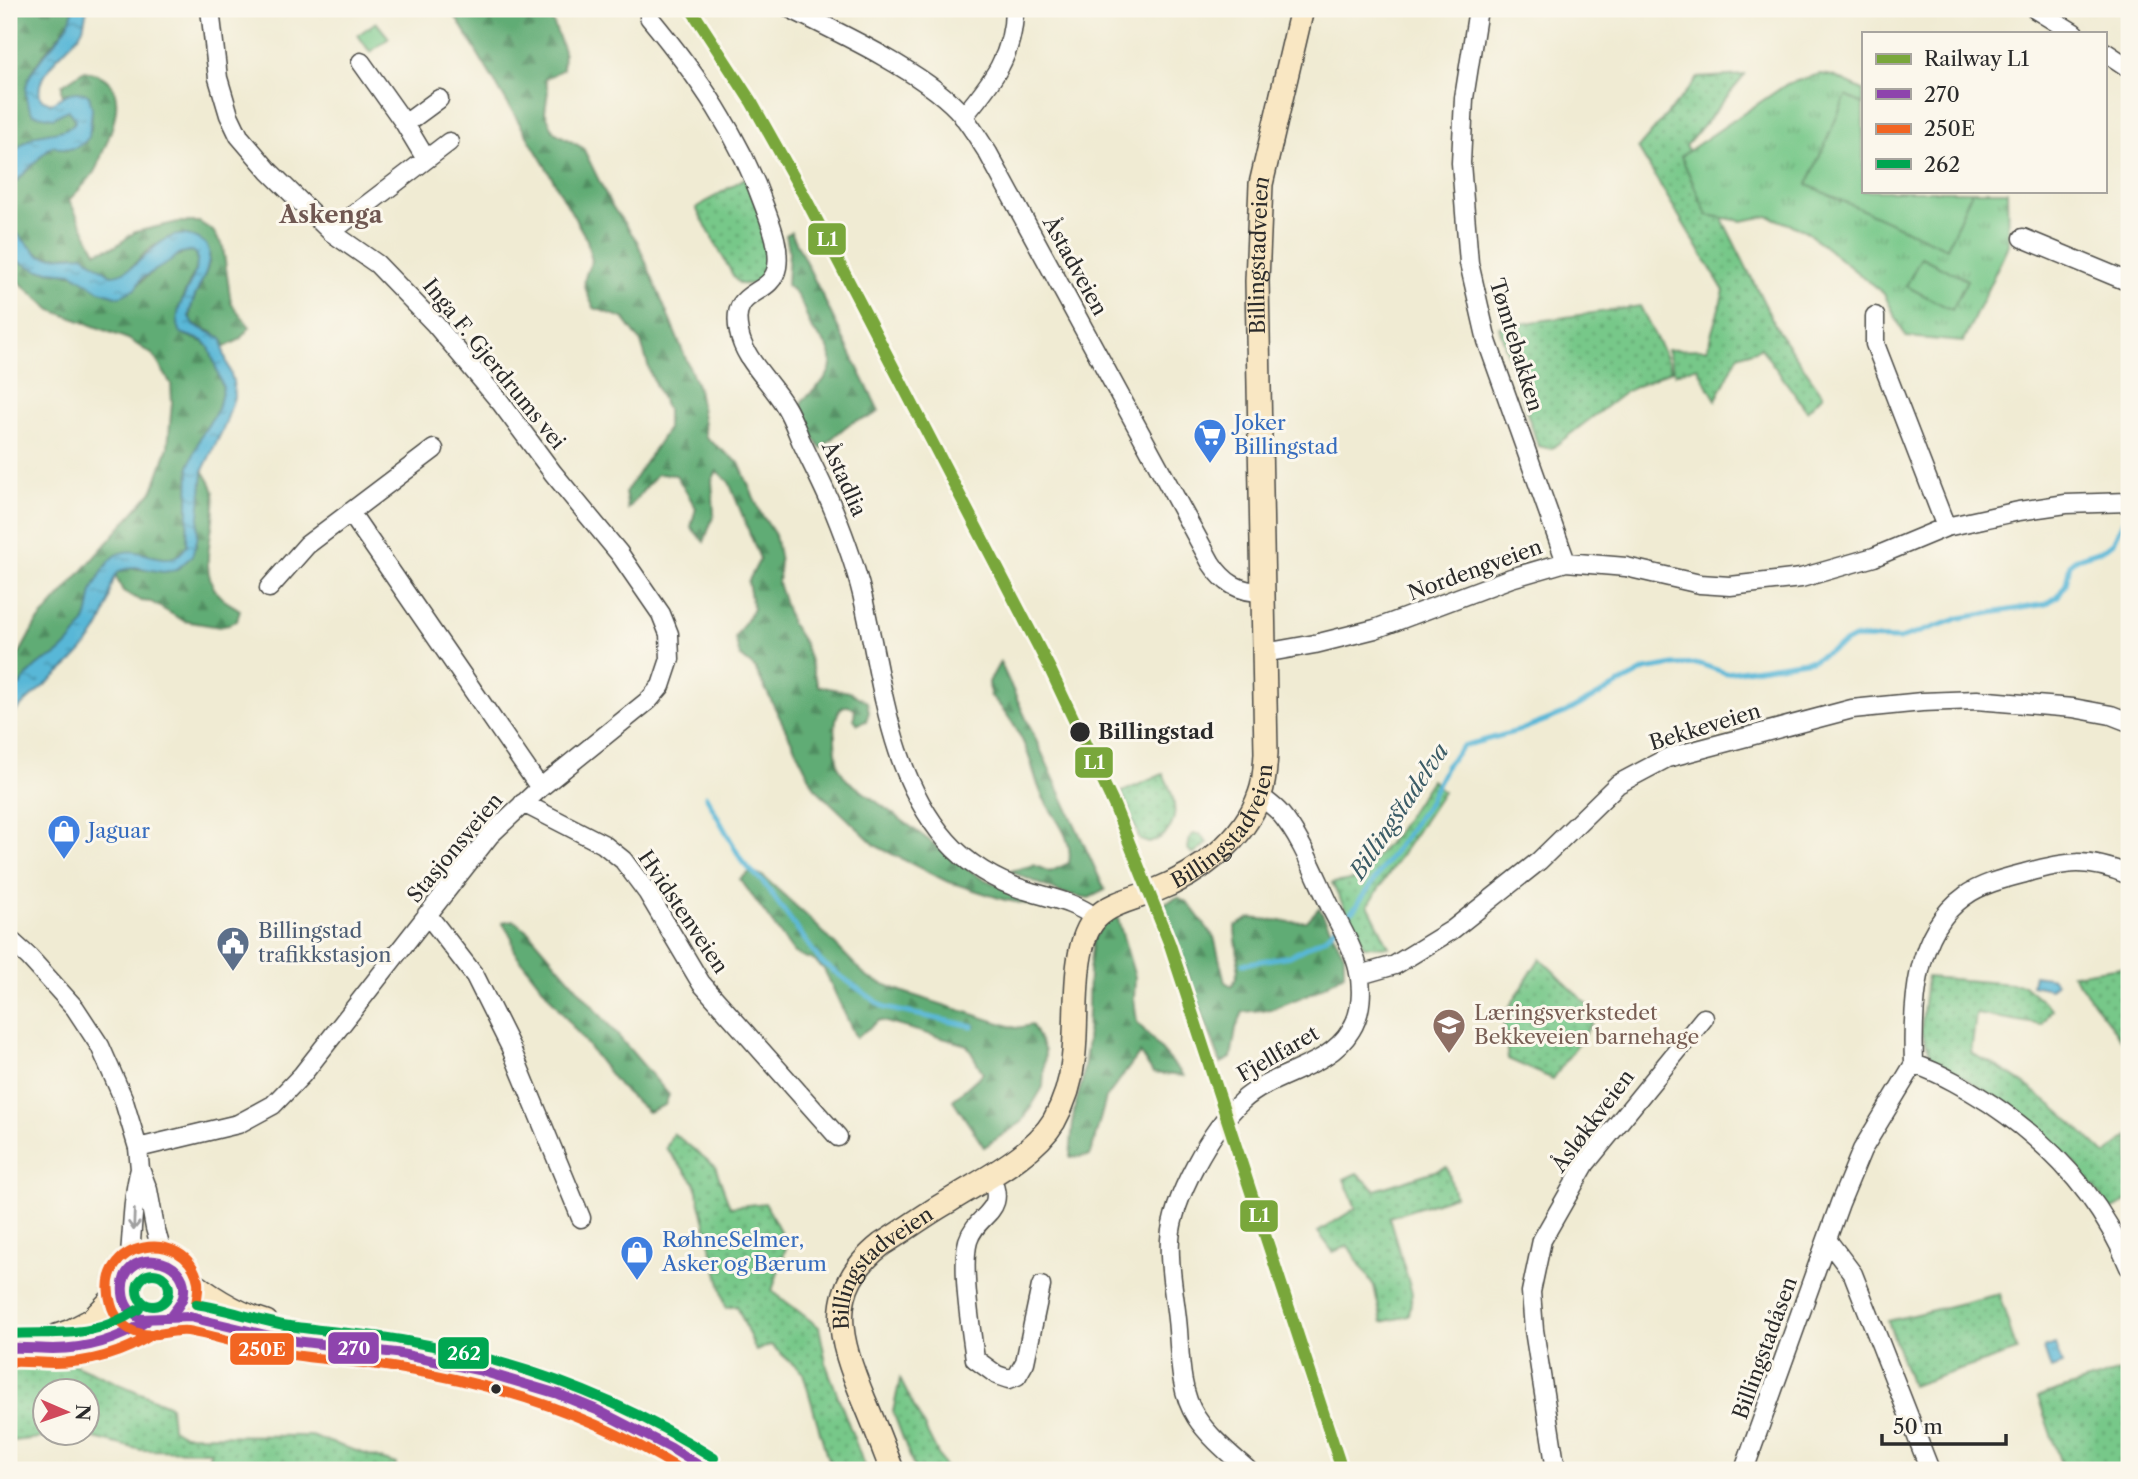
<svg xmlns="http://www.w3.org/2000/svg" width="2138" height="1479" viewBox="0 0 2138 1479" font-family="'Libre Caslon Text',serif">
<defs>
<pattern id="grass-dots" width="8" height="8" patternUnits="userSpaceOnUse" patternTransform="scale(1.75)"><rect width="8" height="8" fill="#77c889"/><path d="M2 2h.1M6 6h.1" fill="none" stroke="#62a370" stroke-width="1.8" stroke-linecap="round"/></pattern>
<pattern id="forest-firs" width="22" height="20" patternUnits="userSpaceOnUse" patternTransform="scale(1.75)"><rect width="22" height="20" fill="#61ac75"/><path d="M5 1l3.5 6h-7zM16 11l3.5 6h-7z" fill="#508c60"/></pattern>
<pattern id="park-tufts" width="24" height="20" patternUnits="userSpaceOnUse" patternTransform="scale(1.75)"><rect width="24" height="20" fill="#77c889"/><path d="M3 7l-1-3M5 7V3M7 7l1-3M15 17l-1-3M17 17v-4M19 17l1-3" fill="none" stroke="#62a370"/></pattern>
<pattern id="water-ripples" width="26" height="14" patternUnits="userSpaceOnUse" patternTransform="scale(1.75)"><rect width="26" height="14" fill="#58b7d7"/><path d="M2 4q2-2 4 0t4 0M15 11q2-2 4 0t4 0" fill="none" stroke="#4995af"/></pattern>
</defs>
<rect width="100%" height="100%" fill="#fbf7ec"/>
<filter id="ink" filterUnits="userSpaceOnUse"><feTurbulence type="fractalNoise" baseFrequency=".0143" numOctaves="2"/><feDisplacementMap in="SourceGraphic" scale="14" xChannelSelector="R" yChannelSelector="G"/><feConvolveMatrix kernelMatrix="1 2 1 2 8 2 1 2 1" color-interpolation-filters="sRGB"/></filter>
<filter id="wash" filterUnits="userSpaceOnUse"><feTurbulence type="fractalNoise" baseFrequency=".00686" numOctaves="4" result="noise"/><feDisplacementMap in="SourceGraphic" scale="28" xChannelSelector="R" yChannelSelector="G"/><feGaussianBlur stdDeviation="1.57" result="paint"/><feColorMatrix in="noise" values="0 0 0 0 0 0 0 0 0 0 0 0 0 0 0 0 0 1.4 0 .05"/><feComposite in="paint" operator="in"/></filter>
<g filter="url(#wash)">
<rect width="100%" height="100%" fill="#f0ebd3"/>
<path fill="url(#grass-dots)" stroke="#517a5a" stroke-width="2" d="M1745 75 1686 146 1778 331 1823 395 1807 411 1761 348 1738 356 1716 400 1697 367 1675 373 1667 350 1707 349 1724 291 1638 148 1698 78Z
M745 178C755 205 799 289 740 284L735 279 696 208Z
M1640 306 1672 370 1625 392 1551 449 1538 446 1499 327Z
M1163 774C1177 799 1184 831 1149 843L1140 840 1122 792Z
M1431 780 1443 792 1368 905 1389 947 1364 946 1332 883 1357 879 1395 835Z
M1194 834H1200L1207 843 1193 855 1188 849 1190 837Z
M1540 958 1598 1015 1553 1079 1508 1059 1503 1017Z
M2129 966V1049L2072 974Z
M1927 977 2024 985 2052 1009 2042 1025 1976 1014 1971 1053C2025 1078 2064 1114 2106 1155L2129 1135V1201L2111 1210 2074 1162 2011 1107 1932 1057 1921 1031Z
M673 1133 715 1166 730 1207 765 1203 787 1244 772 1291 819 1327 827 1367 866 1470H831L803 1373 771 1345 756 1351 737 1306 726 1308 695 1183 666 1148Z
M1447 1167 1455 1196 1389 1217 1412 1293 1409 1316 1382 1322 1374 1286 1348 1246 1333 1252 1318 1232 1356 1208 1344 1179 1357 1173 1375 1190Z
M1999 1294 2017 1351 1911 1386 1888 1321Z
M71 1363 170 1406 172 1428 184 1435 311 1436 396 1464 395 1470H204L211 1451 141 1450 79 1434H88V1392H46V1434H79L12 1441 9 1438V1367Z
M2129 1368V1470H2063L2038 1397Z
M900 1379 946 1470H915L893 1412Z"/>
<path fill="url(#forest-firs)" stroke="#466c50" stroke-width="2" d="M9 9H73C71 25 62 31 53 43 42 55 31 71 26 87L59 115 64 110H69C74 115 77 123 69 128 65 131 58 130 53 133 38 139 23 150 9 158Z
M451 9H548L564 51 563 69 545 79 548 91 545 112 554 132 583 148 611 205 637 241 698 388 706 438 739 463 760 512 775 535 780 561 778 583 791 623 804 643 818 686 849 692 867 702 869 712 866 721 858 724 854 719 855 709C828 692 835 752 838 765 840 771 844 776 847 780L979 877 1039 903 1038 906 1005 900 946 881 876 846 815 788 755 668 740 656 735 638 753 609 748 582 760 559 729 482 717 471 712 480 714 514 704 542 691 527 696 508 676 475 657 474 628 509 625 493 667 430V410L651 375 641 342 623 318 594 308C584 287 580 283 592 261L587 240 550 174Z
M83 71C129 76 118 116 105 147 101 155 99 165 94 172 88 182 77 191 69 200L96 252 116 246 135 232 178 222H199L213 231 223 247 231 303 250 327 239 340 223 348C223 330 202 331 191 322 184 297 225 262 203 242 190 242 172 240 160 243 143 248 134 272 116 275 103 277 98 264 89 259 75 249 56 261 41 255 27 250 19 236 9 226V189L48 149 53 146 67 150 85 142 91 129 92 109 68 93 62 96V85Z
M791 232 879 411C867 421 864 417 853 422 840 429 831 440 821 449L801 417 802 401C818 386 840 372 828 348 824 340 815 335 811 327 804 311 802 297 787 285L789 251 786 235Z
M9 250 11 254 38 270 77 275 100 291 135 289C143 277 180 250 193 251L197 255V266L182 299 185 335 204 342 209 347 223 388 218 409 200 438 189 467 187 545C169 577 139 539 115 557 108 562 94 584 92 592 89 602 90 614 84 623 78 634 66 648 56 655 50 659 43 661 37 666 26 675 19 688 9 698V673L35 625 153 490 168 447 172 402 171 384 153 355 128 339 51 310 9 273Z
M203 470C208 479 214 486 214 496 217 527 196 567 218 594 223 601 233 605 240 610L237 621 220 627 184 621 151 602 141 601 123 591 115 575C126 564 138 570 152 570 161 570 187 552 196 547Z
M1000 662 1105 890 1089 898 1061 893 1010 871 1034 865 1050 872 1069 863C1074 836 1053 818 1042 795 1036 782 1033 767 1028 754 1020 732 1006 711 990 695L989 682Z
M752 871 764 877 808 917 868 978 906 993 1016 1028 1032 1025 1045 1051 1043 1087 1022 1122 984 1147 953 1100 983 1073 967 1045 879 1020 856 1038 824 969 815 961 794 953 740 879Z
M1178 897 1188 903 1214 937 1225 982 1232 986C1244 966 1235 948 1235 926L1250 918 1291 922 1307 921 1319 908 1344 954V974L1314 992 1272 1009 1243 1012 1236 1028 1231 1058 1221 1063 1162 904Z
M1117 916 1135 977 1134 999 1137 1022 1184 1076 1153 1073 1140 1053 1106 1098 1090 1156 1070 1157 1074 1110 1082 1082 1087 1048 1089 971 1093 940 1105 921Z
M513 920 529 932 669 1095 665 1105 648 1112 620 1087 514 951 512 938 502 922Z"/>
<path fill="url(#park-tufts)" stroke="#517a5a" stroke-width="2" d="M376 22 389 38 370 52 358 35Z
M1820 74 1833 76 1863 90V191H2007L2008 245 1963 342 1906 337 1884 294 1804 230 1768 216 1741 221 1707 215 1681 156 1787 84Z"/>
<path fill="#77c889" stroke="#517a5a" stroke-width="2" d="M1846 96 1863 104V191H1972L1947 248 1807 185Z
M1921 257 1967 280 1952 310 1906 286Z"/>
<path fill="url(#water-ripples)" stroke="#427181" stroke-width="2" d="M73 9H87L83 28 79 35 56 59 43 77C39 85 38 91 41 99L51 103C64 96 73 87 89 95L92 109 89 137C79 150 68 151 53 146L48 149 9 189V158C17 149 24 141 35 136 46 131 92 132 68 110L53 118 33 114C4 73 69 45 73 9Z
M9 226 39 255 48 257 83 255 111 275C143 275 159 219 198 239 204 242 207 244 209 251 211 275 191 293 189 317L195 326 222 338 224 353 233 381 234 397 225 425 203 470 197 540 192 556 176 570 163 572 135 567 119 571C110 581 111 595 107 607 104 619 98 631 90 641 68 672 33 690 9 719V698C19 688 26 675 37 666 43 661 50 659 56 655 66 648 78 633 84 623 90 614 89 602 92 592 94 584 108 561 115 556 139 539 169 577 187 545L189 467 200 438 218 409 223 388 209 347 204 341 181 333C167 306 201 281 197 255L193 251 180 253 171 261 142 278 135 289 119 297 100 291 72 273 38 270 17 261 9 250Z
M2034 975 2053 978 2056 984 2050 989 2032 985Z
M2055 1344 2062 1365 2051 1369 2044 1348Z"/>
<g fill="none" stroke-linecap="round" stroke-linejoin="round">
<path stroke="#58b7d7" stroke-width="5" d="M706 796 743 863 763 882 821 962 885 1008 972 1026
M1243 964 1290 956 1326 937 1354 909 1427 805 1446 766 1463 746 1518 731 1565 713 1645 670 1674 665 1700 664 1726 673 1813 660 1854 638 1900 639 1960 618 2046 604 2058 596 2066 584 2070 564 2077 558 2102 550 2114 542 2123 521 2129 520"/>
</g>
</g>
<g filter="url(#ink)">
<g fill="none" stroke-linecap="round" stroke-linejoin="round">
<defs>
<path id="street" d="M791 9C838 32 921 71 957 109 969 122 978 138 988 153L1211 563C1224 583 1239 592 1263 592
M1478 9 1464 98 1461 163 1469 263 1487 341 1566 562
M2035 9 2074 33
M649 17C697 75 740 136 765 208 772 227 780 247 777 267 771 299 729 286 739 332 744 360 771 382 785 406 792 417 796 429 801 441 812 464 824 487 834 511 845 538 855 565 862 594 882 677 888 773 947 841 966 863 997 882 1025 890 1050 898 1075 902 1096 918
M2105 52 2129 68
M361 62 405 124 426 159
M963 117C992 82 1014 55 1014 9
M405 124 439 99
M331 232 449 142
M2023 238 2129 282
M1875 316V344L1946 527
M350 512 540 788
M269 588 307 545 434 449
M1264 653 1315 644 1375 629 1511 578 1566 562 1626 567 1700 584 1730 586 1801 578 1874 557 1946 527 2019 511 2066 504 2129 502
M523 803 603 844 623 860 647 892 701 983 838 1137
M427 914 475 976 510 1046 581 1218
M9 939 29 957 75 1008 100 1046 123 1098 138 1148 140 1169 148 1190 155 1228 165 1262
M1360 975 1395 965 1452 930 1539 861 1618 784 1667 758 1852 709 1922 702 1977 700 2073 708 2111 715 2129 722
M1914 1064C1912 1007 1914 932 1965 896 1981 884 2006 878 2025 873 2067 861 2088 858 2129 875
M1914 1064C1943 1074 1966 1088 1991 1104 2052 1145 2101 1198 2129 1267
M138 1148 238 1124 273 1105 302 1075 490 835 540 788 649 700 661 686 670 659 669 634 661 614 619 553 553 473 501 403 435 324 377 264 331 232 269 171 239 136 229 115 218 78 210 9
M990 1176C1009 1213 977 1212 968 1241 961 1267 971 1330 975 1359L997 1375 1009 1379 1017 1376 1025 1362 1041 1286
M1828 1241 1853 1274 1930 1470
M128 1272C133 1238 131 1202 140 1169
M1248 1470C1230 1454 1209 1437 1196 1417 1180 1393 1180 1357 1178 1330 1176 1300 1168 1269 1170 1240 1172 1199 1211 1129 1242 1101 1274 1071 1327 1070 1351 1030 1362 1013 1363 988 1358 968 1353 947 1340 926 1330 906 1315 875 1302 839 1280 813 1274 806 1266 801 1260 796
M1556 1470 1534 1330 1531 1292 1542 1240 1586 1163 1704 1018
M1744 1470 1840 1203 1862 1150 1914 1064"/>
<g id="secondary">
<path d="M180 1273C206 1294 234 1313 266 1322"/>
<path d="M171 1316C218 1272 131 1232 123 1285 122 1293 124 1303 129 1310 145 1330 160 1315 178 1316 211 1318 239 1330 271 1337 313 1346 354 1346 396 1353 505 1370 616 1407 706 1470"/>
<path d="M45 1340 71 1331 92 1320 122 1289"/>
<path d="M9 1348C24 1347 38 1348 53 1349 84 1349 122 1339 147 1321"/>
<path id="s1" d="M892 1470C883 1447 874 1423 864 1400 839 1339 823 1290 882 1244 905 1230 926 1214 949 1201 982 1180 1033 1156 1054 1121 1064 1103 1071 1082 1073 1061 1079 1023 1069 946 1096 918 1110 903 1136 898 1154 891 1198 874 1244 841 1260 794 1265 781 1265 767 1266 753L1257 281 1261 184 1302 9"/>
</g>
</defs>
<use href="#street" stroke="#494844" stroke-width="21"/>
<use href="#secondary" stroke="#494844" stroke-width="26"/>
<use href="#street" stroke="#fff" stroke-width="18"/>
<use href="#secondary" stroke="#f9e7c3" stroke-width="23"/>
<defs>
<path id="bus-1" d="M171 1316C175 1310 181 1304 183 1297 194 1255 118 1244 123 1293 124 1305 130 1313 141 1319L190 1317 287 1340 396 1353 478 1370 558 1394 597 1410 671 1448 706 1470
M9 1348C24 1347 38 1349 53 1349 86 1349 119 1339 147 1321"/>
<path id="bus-2" d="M196 1304C197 1297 199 1289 198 1282 187 1225 92 1240 111 1304 114 1316 123 1327 135 1332 152 1339 171 1329 188 1331 222 1337 253 1349 287 1354 322 1360 357 1361 392 1367 494 1383 594 1414 681 1470
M10 1362C25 1361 39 1363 54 1363 90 1363 125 1352 155 1333"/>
<path id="bus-3" d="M137 1290a16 16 0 1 1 32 0a16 16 0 1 1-32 0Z
M196 1304C228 1309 258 1321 290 1326 327 1332 364 1333 401 1340 514 1359 617 1396 714 1458
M9 1334C61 1331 91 1340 139 1309"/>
</defs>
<use href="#bus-1" stroke="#fbf7ec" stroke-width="16"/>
<use href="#bus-2" stroke="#fbf7ec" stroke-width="16"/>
<use href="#bus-3" stroke="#fbf7ec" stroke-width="16"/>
<use href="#bus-1" stroke="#8e44ad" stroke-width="10"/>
<use href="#bus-2" stroke="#f26522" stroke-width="10"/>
<use href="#bus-3" stroke="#00a651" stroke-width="10"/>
<defs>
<path id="rail-1" d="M691 9 752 103 807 201 1050 669 1114 805 1170 945 1342 1470"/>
</defs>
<use href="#rail-1" stroke="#fbf7ec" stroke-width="18"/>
<use href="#rail-1" stroke="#79a73b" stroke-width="12"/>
</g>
<defs><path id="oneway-shaft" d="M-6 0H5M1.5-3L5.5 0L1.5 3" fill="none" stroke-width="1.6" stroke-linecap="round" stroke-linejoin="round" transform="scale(1.75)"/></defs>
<use stroke="#a0a0a0" href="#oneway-shaft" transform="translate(134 1220) rotate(92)"/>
</g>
<defs>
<symbol id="supermarket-pin" viewBox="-11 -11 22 30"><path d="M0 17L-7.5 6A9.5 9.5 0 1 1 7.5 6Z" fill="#3f7fe0" stroke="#fbf7ec"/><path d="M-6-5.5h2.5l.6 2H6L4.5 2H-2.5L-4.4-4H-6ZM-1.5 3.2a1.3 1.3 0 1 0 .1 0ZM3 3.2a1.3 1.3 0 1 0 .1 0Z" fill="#fff"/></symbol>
<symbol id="shop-pin" viewBox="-11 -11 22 30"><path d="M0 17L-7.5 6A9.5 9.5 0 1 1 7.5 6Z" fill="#3f7fe0" stroke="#fbf7ec"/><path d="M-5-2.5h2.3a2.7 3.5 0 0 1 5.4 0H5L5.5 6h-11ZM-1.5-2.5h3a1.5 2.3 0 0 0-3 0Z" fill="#fff"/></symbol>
<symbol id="civic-pin" viewBox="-11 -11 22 30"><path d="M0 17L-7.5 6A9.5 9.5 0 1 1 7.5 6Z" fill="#5c6f8a" stroke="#fbf7ec"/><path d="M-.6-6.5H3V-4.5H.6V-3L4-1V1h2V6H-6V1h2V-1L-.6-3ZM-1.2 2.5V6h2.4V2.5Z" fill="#fff"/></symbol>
<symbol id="school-pin" viewBox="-11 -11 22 30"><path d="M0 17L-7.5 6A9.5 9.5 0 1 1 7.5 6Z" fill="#8d6e63" stroke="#fbf7ec"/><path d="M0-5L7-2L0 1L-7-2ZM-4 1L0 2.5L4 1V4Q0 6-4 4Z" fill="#fff"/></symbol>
</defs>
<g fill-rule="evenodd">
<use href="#supermarket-pin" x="1191" y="416" width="38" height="52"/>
<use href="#shop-pin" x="45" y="812" width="38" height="52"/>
<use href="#civic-pin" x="214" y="924" width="38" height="52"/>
<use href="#school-pin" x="1430" y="1006" width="38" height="52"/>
<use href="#shop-pin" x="618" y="1233" width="38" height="52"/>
</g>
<g fill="#2b2b2b" stroke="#fbf7ec" stroke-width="2.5">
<circle cx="1080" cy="732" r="11"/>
<circle cx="496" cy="1389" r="6"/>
</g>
<g text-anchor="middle" stroke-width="6" stroke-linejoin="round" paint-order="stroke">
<g font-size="21" fill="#2b2b2b" stroke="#fbf7ec">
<text dy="7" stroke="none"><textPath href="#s1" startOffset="1424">Billingstadveien</textPath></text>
<text transform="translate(1075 266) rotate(61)" y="7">Åstadveien</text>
<text transform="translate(1516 345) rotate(73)" y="7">Tømtebakken</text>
<text transform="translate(494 364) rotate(51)" y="7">Inga F. Gjerdrums vei</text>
<text transform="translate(844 479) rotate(66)" y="7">Åstadlia</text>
<text transform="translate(1475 570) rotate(-20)" y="7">Nordengveien</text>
<text transform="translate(1705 727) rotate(-17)" y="7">Bekkeveien</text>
<text dy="7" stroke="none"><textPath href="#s1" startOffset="836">Billingstadveien</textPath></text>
<text transform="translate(455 848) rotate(-50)" y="7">Stasjonsveien</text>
<text transform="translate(683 912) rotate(56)" y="7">Hvidstenveien</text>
<text transform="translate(1278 1054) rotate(-30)" y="7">Fjellfaret</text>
<text transform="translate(1593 1121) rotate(-53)" y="7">Åsløkkveien</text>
<text dy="7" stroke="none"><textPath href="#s1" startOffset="228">Billingstadveien</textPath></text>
<text transform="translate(1765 1348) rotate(-70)" y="7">Billingstadåsen</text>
</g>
<g font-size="21" fill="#366cbe" stroke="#fbf7ec" text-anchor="start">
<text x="1234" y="430">Joker<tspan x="1234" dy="24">Billingstad</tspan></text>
<text x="88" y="838">Jaguar</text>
<text x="662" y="1247">RøhneSelmer,<tspan x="662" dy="24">Asker og Bærum</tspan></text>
</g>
<g font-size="21" font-weight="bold" fill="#2b2b2b" stroke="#fbf7ec" text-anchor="start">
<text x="1098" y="739">Billingstad</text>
</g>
<g font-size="21" fill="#4e5e75" stroke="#fbf7ec" text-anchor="start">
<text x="258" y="938">Billingstad<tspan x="258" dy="24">trafikkstasjon</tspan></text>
</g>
<g font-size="21" fill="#785e54" stroke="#fbf7ec" text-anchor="start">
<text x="1474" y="1020">Læringsverkstedet<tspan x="1474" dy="24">Bekkeveien barnehage</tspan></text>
</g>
<g font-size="23" font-style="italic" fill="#3b5c67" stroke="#fbf7ec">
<text transform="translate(1399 811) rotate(-56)" y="8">Billingstadelva</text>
</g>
<g font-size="24" font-weight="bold" fill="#705852" stroke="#fbf7ec">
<text x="331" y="223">Askenga</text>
</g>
</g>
<g stroke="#fbf7ec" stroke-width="2.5">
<rect x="807" y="222" width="40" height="34" rx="7" fill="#79a73b"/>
<rect x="1074" y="746" width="40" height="33" rx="7" fill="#79a73b"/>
<rect x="1239" y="1199" width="40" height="34" rx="7" fill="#79a73b"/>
<rect x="327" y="1331" width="53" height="34" rx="7" fill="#8e44ad"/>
<rect x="229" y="1332" width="66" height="34" rx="7" fill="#f26522"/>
<rect x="437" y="1336" width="53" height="34" rx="7" fill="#00a651"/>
</g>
<g font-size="19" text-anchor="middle" font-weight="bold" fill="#fff">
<text x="827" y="246">L1</text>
<text x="1094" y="769">L1</text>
<text x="1259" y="1222">L1</text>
<text x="354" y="1355">270</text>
<text x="262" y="1356">250E</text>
<text x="464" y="1360">262</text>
</g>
<rect width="2138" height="1479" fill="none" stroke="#fbf7ec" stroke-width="35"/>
<rect x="1862" y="32" width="245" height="161" fill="#fbf7ec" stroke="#a8a59f" stroke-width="2"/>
<rect x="1876" y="54" width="35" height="10" fill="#79a73b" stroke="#a8a59f" stroke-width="2"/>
<text x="1924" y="66" font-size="21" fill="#2b2b2b">Railway L1</text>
<rect x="1876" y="89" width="35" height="10" fill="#8e44ad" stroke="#a8a59f" stroke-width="2"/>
<text x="1924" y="102" font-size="21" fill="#2b2b2b">270</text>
<rect x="1876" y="124" width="35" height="10" fill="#f26522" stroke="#a8a59f" stroke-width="2"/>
<text x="1924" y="136" font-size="21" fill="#2b2b2b">250E</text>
<rect x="1876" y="159" width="35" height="10" fill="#00a651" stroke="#a8a59f" stroke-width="2"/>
<text x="1924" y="172" font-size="21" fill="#2b2b2b">262</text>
<g transform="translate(66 1412) rotate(92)"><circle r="33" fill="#fbf7ec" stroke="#a8a59f" stroke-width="2"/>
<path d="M0-5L12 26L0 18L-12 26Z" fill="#d1495b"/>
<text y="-10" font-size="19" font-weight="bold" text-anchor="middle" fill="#2b2b2b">N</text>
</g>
<path d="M1882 1434v10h124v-10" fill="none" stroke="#2b2b2b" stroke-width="3.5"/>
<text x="1893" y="1434" font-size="21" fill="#2b2b2b" stroke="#fbf7ec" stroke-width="5" paint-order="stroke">50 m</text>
</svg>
